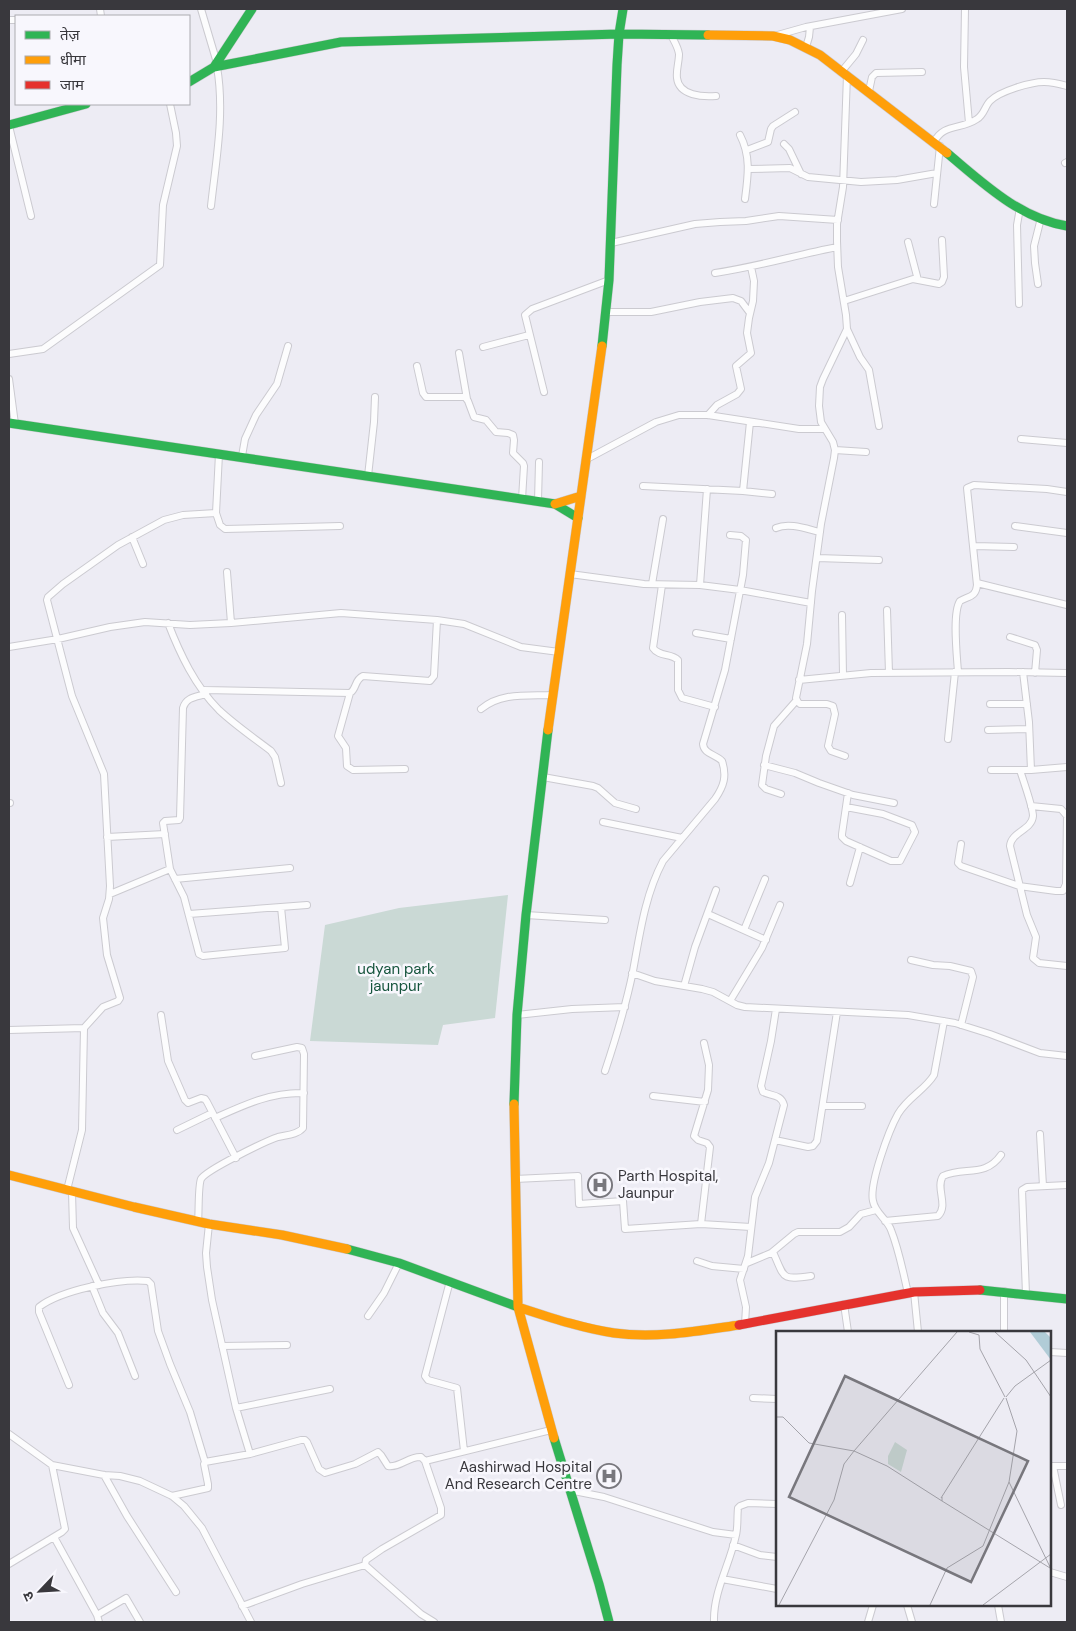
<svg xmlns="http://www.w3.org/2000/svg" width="1076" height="1631" viewBox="0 0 1076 1631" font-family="'DM Sans','Noto Sans Devanagari',sans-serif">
<rect width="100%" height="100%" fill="#edecf4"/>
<path fill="#cad9d5" d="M508 895 495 1018 443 1025 438 1045 310 1041 325 925 399 908Z"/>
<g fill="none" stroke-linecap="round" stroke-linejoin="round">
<defs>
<path id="street" d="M100 9 101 16
M201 9 217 63
M965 9 964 67 969 123
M9 20H16
M671 35C674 41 678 47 679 54 679 62 676 70 677 78 679 96 703 97 716 96
M774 36 806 27 902 9
M806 47 809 37 810 27
M842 71 856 54 863 40
M869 91 872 77 876 73 922 72
M9 126 31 216
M740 135C751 156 748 176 745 199
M934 142C944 123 961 130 977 119 984 115 985 106 990 101 1000 91 1031 82 1044 82 1052 82 1060 84 1067 86
M784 144 789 149 801 174
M747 150 768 142 771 129 773 126 795 112
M1065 163 1067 162
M749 169 790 168 808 177 861 182 897 180 937 173
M934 204 940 146
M211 206C216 160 225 113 217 67
M908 242 918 280
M611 243 695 224 720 222 746 221 779 216 838 220
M715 273C756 267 796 255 837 247
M1038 284 1035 263 1034 246 1041 218
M844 301 913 279 939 284 942 282 944 277 942 240
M1019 304 1017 225 1020 208
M606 312H651L700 302 733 298 741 301 750 313
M847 329 860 357 869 370 879 426
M483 347 529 335
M459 353 467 399
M9 354 43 349 160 265 163 205 177 146 176 133 170 104
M417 366 423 393 426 397H465L468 401 474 417 486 420 496 432 508 433 513 435 514 440 513 453 523 463 524 466 522 499
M9 379 15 424
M544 392 525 315 532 309 609 280
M708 415 717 405 737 394 741 389 736 366 751 353 747 333 749 318 753 301 754 281 751 267
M1021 439 1067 443
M835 450 866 452
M219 454 216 513 220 525 225 529 340 526
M242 456 245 439 256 415 277 384 288 346
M587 459 656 422 679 415H708L799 429H825
M368 476 374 422 375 397
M643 486 743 491 772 494
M743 491 750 422
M538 501 539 462
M1015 526 1067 533
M776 528C789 522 807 529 820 532
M132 537 143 564
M974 546 1014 547
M817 558 879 560
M227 572 231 623
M570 574 644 584 700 585 740 590 811 603
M977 583 1067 605
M652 584 663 519
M662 585 653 648C659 657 671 653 678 660V690L682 698 715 707
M700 585 707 489
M887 610 889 673
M842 615 843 675
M168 623C180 654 195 686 219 710 235 725 254 738 271 751L275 757 281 783
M696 633 731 639
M1010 637 1035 645 1037 650 1035 673
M9 647 58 639 110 627 145 622 190 625 231 623 341 613 437 620 464 624 521 647 559 652
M958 672C957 656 952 613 960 601 969 596 976 597 977 585L967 488 974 485 1047 489 1067 492
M1023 672 1029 722 1031 770
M799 680 871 673 1009 672 1067 673
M204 690 350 693C357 689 354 680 363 676L430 681 434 676 437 620
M350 693 338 736 346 748 347 766 353 770 405 769
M206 694C196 697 186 697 183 708L180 818 179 820 165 821 163 823 170 869 184 897 199 954 203 956 285 948 281 907
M990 704H1027
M481 709C501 692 528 696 552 695
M988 730 1029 729
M948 739 955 672
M845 756 831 751 828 746 835 714 833 706 827 704H800L798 702 796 698 807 644 812 591 821 524 834 458 835 450 833 442 821 422 819 406 820 387 823 379 847 329 846 315 838 267 837 241V224L843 187 847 75
M764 765 795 773 819 783 853 795 894 803
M991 770H1031L1067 767
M1020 770C1023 780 1033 807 1033 816 1032 830 1011 832 1010 846L1027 915 1036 937 1033 958 1039 963 1067 966
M543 777 593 786 598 788 615 803 636 809
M781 794 766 789 762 785 766 756 774 726 796 701
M9 803H10
M846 807 883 814 912 825 915 832 900 861H891L846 841 842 837V834L848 793
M603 822 682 838
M107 837 165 834
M961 844 958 863 961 866 1019 886 1056 891H1063L1066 884 1067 816 1061 809 1031 806
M175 879 290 868
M850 883 860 847
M110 894 170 869
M189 914 307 905
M708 914 766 940
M526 915 605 920
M744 930 765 879
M911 960 933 965 950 966 971 971 973 977 961 1025
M632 973 655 981 702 989 713 992 737 1005 745 1007 908 1015 955 1023 990 1034 1040 1053 1067 1056
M684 986 695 947 716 890
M730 1001 762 948 780 905
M161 1015 168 1061 185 1100 188 1103 201 1098 205 1099 207 1102 236 1158
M517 1015 572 1009 625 1007
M9 1030 84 1028
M605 1071C616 1038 626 1005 633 971 640 933 645 895 663 861L715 799C724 786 727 776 722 761 715 754 704 754 703 744L725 670 743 575 746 540 741 536 730 535
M653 1096 705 1102
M823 1106H862
M215 1118C244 1105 271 1092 304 1093
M177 1130 212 1113
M1040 1134 1043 1186
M775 1140 808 1147 813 1146 817 1141 837 1012
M515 1179 578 1176 579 1204 623 1201 625 1229 701 1224 751 1227
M67 1190 82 1130 84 1028 103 1007 118 1001 120 998 107 955 103 918 109 899 110 886 104 774 72 696 47 600 48 597 63 584 118 545 164 520 183 515 216 513
M72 1192 73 1228 99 1285
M885 1221 938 1216C949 1205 935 1188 943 1176 964 1166 985 1178 1001 1155
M198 1222C199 1213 198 1186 201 1179 206 1170 266 1141 278 1137 286 1135 297 1135 303 1128L304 1054 302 1048 297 1047 255 1056
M209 1224 206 1253 207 1267 212 1300 236 1408 250 1454
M701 1224 710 1147 707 1143 698 1140 694 1136 708 1090 709 1065 704 1043
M773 1252C785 1279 781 1280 811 1276
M697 1261 712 1266 744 1269
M747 1263 771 1253 794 1234 798 1232H840L849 1227 861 1214 876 1210
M450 1281 425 1376 428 1380 457 1388 464 1451
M92 1286 103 1313 118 1333 135 1376
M914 1292 918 1332
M908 1293C903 1272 899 1250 891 1230 887 1219 875 1213 873 1201 869 1184 889 1130 898 1114 908 1097 925 1090 934 1075L944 1021
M1026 1294 1022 1190 1027 1187 1067 1185
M844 1304 848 1332
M368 1316 384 1293 399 1263
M745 1324 746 1307 740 1280 748 1256 755 1197 769 1163 784 1105C781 1094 771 1096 763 1092L761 1086 771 1041 776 1009
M1004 1332V1291
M222 1346 287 1345
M1050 1352 1067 1353
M69 1385 39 1312V1307C61 1290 121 1278 148 1281L151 1284 158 1331 170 1364 190 1412 205 1462
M753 1398 777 1399
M236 1408 330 1389
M9 1434 52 1465 104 1475 120 1476 140 1481 172 1496 184 1506 202 1528 251 1622
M425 1461 551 1430
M1050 1466H1067
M1053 1466 1061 1505
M104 1475 127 1516 176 1592
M569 1490 604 1497 713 1532 736 1535
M172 1496 208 1488V1484L204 1464 205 1462 250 1454 301 1440H305L307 1442 319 1469 325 1473 355 1464 378 1452 381 1455 388 1466C400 1468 409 1456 421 1457L425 1461 441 1508V1515L382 1549 366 1560 365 1565 421 1614 434 1622
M54 1537 97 1615 99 1622
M733 1545 760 1555 777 1557
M9 1564 62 1532 65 1529 52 1465
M1050 1572 1067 1577
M722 1579 777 1589
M907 1605 912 1622
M998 1605 1001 1622
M242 1606 302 1584 365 1565
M97 1615 126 1598 140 1622
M714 1622C713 1592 730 1564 736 1535 738 1527 737 1517 738 1508L740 1506 748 1503 777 1504
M868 1622 873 1605"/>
<path id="fast" d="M214 67 341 42 619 34 708 35
M189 82 214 67 252 9
M9 125 86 104
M947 153C983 183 1019 218 1067 226
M602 346 609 280 617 65 619 34 623 9
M9 423 555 504 578 518
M514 1104 517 1015 526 915 548 730
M347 1249 399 1263 518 1307
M980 1290 1067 1299
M554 1438 599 1584 609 1622"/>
<path id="slow" d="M708 35 773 36 790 40 820 55 947 153
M581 496 602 346
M548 730 581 496 555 504
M514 1104 518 1307 554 1438
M9 1175 134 1207 209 1224 282 1235 347 1249
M518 1307C549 1317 581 1328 614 1333 655 1339 698 1331 739 1325"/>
<path id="jam" d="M739 1325 914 1292 980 1290"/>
</defs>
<use href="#street" stroke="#cbcad0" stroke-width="8"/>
<use href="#fast" stroke="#cbcad0" stroke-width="10"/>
<use href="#slow" stroke="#cbcad0" stroke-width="10"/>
<use href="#jam" stroke="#cbcad0" stroke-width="10"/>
<use href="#street" stroke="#fcfcfd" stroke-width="6"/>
<use href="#fast" stroke="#30b455" stroke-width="9"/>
<use href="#slow" stroke="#ff9f0a" stroke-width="9"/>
<use href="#jam" stroke="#e5322d" stroke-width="9"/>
</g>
<defs>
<symbol id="hospital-ring" viewBox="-11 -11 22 22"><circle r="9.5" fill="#f8f7fd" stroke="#78777d" stroke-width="1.5"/><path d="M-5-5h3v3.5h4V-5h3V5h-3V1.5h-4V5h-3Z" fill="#78777d"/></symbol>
</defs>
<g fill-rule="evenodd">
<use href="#hospital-ring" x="586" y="1171" width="28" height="28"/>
<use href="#hospital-ring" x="595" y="1462" width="28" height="28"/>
</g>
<g text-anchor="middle" stroke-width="5" stroke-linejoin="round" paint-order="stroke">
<g font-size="15" fill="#15543c" stroke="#f8f7fd">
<text x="396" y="974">udyan park<tspan x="396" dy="17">jaunpur</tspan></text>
</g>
<g font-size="15" fill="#39383d" stroke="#f8f7fd" text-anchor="start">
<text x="618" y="1181">Parth Hospital,<tspan x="618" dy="17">Jaunpur</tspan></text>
<text x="592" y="1472" text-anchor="end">Aashirwad Hospital<tspan x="592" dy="17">And Research Centre</tspan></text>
</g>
</g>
<g transform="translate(776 1331)">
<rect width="275" height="275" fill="#edecf4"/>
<path d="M119 111 131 119 125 141 112 133V125Z" fill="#cad9d5"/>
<path d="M254 1H269L275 7V29Z" fill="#b1ccd7"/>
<path fill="none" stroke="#a5a4ab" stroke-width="1" d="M193 1 203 4 204 18 229 66M219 1 250 29 275 66M230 66 239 55 275 29M230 67 241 100 233 151 275 238M0 86H7L33 112 78 120 111 135 166 170V166M78 120 181 1M165 167 228 67M166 170 274 237M3 274 58 169 68 133 78 120M154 274 171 237 207 215 233 151M207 274 275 223"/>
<path fill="#78777d" fill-opacity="0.15" stroke="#78777d" stroke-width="2.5" d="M69 45 252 130 195 251 13 166Z"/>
<rect width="275" height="275" fill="none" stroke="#39383d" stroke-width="2.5"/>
</g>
<rect width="1076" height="1631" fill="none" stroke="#39383d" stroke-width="20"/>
<rect x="15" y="15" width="175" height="90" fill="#f8f7fd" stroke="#acabb0"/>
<rect x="25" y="31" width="25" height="8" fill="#30b455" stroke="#acabb0"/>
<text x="60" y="40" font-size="15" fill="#39383d">तेज़</text>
<rect x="25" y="56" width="25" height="8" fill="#ff9f0a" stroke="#acabb0"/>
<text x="60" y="65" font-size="15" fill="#39383d">धीमा</text>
<rect x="25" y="81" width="25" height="8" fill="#e5322d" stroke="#acabb0"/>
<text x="60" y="90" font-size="15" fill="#39383d">जाम</text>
<g transform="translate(40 1591) rotate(245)" stroke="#f8f7fd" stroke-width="4" paint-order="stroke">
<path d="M0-4L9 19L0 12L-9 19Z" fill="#39383d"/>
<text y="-8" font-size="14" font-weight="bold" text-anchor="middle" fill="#39383d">उ</text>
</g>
</svg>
